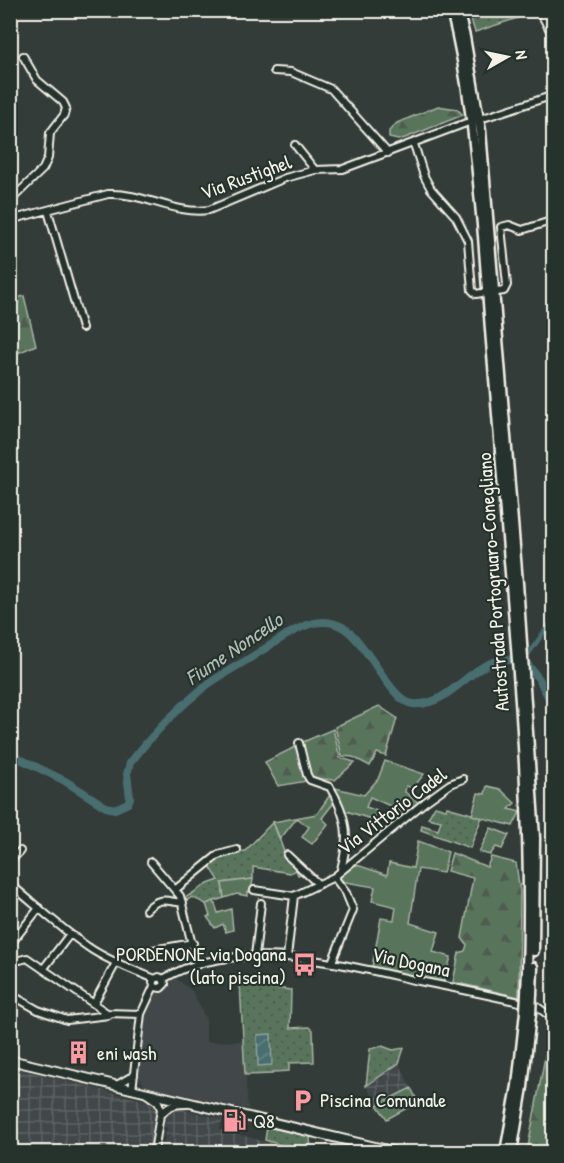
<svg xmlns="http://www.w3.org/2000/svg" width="564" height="1163" viewBox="0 0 564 1163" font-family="'Patrick Hand',sans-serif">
<defs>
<pattern id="industrial-grid" width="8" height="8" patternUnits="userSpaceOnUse" patternTransform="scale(1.5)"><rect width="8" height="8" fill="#424748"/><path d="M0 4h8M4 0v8" fill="none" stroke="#5e6262"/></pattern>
<pattern id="grass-dots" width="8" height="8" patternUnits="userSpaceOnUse" patternTransform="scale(1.5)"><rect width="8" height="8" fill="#59755c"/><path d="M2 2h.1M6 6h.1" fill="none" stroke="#505c50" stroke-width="1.8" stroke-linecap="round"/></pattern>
<pattern id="forest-firs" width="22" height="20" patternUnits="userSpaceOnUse" patternTransform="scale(1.5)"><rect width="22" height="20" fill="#59755c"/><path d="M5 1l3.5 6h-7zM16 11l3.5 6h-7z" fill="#505c50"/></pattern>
<pattern id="water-waves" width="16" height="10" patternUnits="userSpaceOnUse" patternTransform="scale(1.5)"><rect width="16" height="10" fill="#4a6e70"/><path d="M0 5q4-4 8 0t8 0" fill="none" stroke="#658384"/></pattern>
</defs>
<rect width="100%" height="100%" fill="#333c39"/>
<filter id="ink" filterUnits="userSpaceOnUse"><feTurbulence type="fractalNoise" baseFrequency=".0167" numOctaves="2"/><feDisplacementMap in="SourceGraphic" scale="12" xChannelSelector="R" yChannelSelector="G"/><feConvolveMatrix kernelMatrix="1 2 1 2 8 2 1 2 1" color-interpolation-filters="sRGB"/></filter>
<g filter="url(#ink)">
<path fill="#424748" d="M173 976 192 991 206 1019V1042L243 1041 248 1109 145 1086 139 1077 145 1011 151 993 166 988Z"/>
<path fill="url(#industrial-grid)" d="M399 1063 411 1088 377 1105 366 1086Z
M11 1067 154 1103 157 1107 158 1117 149 1152H11Z
M173 1107 222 1119 220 1130 292 1148 283 1152H161L167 1128 164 1127 167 1114Z"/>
<path fill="url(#grass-dots)" stroke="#a6b3a2" stroke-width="1.5" d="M468 10 539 11 475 32Z
M435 806 446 809 447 807 482 817 470 848 421 830 422 825 438 830 441 821 428 818Z
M273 822 286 857 304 873 298 875 296 870 290 873 253 867V879L222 883 224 898 206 904 192 897 186 901 185 898 205 885 219 880 209 865 220 856 245 851Z
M240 984 291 990 290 1028 309 1027 313 1030 314 1062 289 1063V1071L272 1072V1074L245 1075Z
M382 1046 393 1050 404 1048 399 1063 366 1086 370 1049Z
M267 1127 310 1136 311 1152H283L291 1148 265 1140Z"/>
<path fill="url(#forest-firs)" stroke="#a6b3a2" stroke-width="1.5" d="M438 106 457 109 463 115 405 138 398 140 389 138V131L397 123Z
M24 296 36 345 11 356V300Z
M379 706 397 718 386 756 377 753 370 766 353 757 342 756 335 727Z
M333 729 340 758 355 762 335 780 310 778 303 742Z
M299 745 307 781 278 786 265 762Z
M452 853 487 867 491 857 516 863 520 892 519 997 453 982 459 953 465 951 467 945 462 938 473 878 447 871Z
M551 1025 554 1027 553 1148 543 1147 541 1152H527Z"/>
<path fill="#59755c" stroke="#a6b3a2" stroke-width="1.5" d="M385 761 424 774 413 788 406 786 405 792 420 804 406 815 397 809 370 797 366 807 377 811 374 820 343 810 336 800 322 818 328 824 312 844 302 837 309 827 297 818 280 839 273 822 317 814 332 792 327 786 364 795 378 779Z
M487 786 500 789 515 803 509 809 520 812 513 826 472 815 478 793 485 794Z
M491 828 509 835 502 849 496 847 490 855 479 852Z
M418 841 448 852 443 873 418 869 410 923 439 932 433 952 451 957 443 984 372 967 381 918 394 920 396 907 372 901 375 887 340 881 339 875 354 864 387 875 389 863 413 868Z
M253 879 251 892H248V896L237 894 224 898 222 883Z
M214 901 218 913 231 909 233 930 226 932 223 924 215 928 207 917 210 916 206 904Z
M411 1088 418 1102 387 1119 377 1105Z"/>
<path fill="url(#water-waves)" stroke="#8ea2a0" stroke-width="1.5" d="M271 1034 272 1065 258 1066 257 1035Z"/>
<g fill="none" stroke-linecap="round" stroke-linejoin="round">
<path stroke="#8ea2a0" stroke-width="1.5" d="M10 11 22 10"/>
<path stroke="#4a6e70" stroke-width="4.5" d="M524 660 554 618"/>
<path stroke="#4a6e70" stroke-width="8" d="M10 754 65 781 106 807 115 809 128 803 130 798 127 774 130 763C151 736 177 709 203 688 221 674 242 664 261 651 285 637 315 610 344 628 367 642 391 702 413 704 446 707 465 672 493 662 503 659 513 659 524 660L539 679 554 708"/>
<defs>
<path id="minor" d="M539 10 554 38
M274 71 291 72 331 89 388 153
M483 118 554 95
M414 144 424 176 431 189 456 217 468 241 472 290 476 294 482 293
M295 145 315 170
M10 201 43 169 48 158 50 133 64 115 66 108 63 102 37 80 23 56
M48 211 82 328
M10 220 108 194C143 192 174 215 209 210L285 178 315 170 343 169 466 123
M497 292 504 291 507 285 501 227 509 225 522 230 554 220
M299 743 307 775 310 780 330 787C347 816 350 837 341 869
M287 855 318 884
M10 862 20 851
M151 862 180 896 197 965
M10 884C37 906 62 930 91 949 111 962 133 970 155 979L159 977 163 979C236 936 337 963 414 980 455 988 495 996 536 1006L554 1019
M176 889 218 855 237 850
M254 890 294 896 334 877 425 802 450 784 463 779
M146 910C160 896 165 901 183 903
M10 945 39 908
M147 951 193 943
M255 956 261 903
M287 957 294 896
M20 960 27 958 107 1013 141 1014
M332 962 353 910 346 893 334 877
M44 968 70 934
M153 982 155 987 161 988 165 984 163 979
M10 994 38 1010 67 1020 109 1015
M94 1003 116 963
M115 1086 134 1075
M132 1090 141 1014 154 986
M145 1093 158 1102 161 1109 154 1152
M162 1114C168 1105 177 1104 187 1104"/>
<path id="major" d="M10 1060 396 1152"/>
<path id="highway" d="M451 10C470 85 476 160 483 236 488 304 493 371 499 439 513 623 535 809 526 994
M458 10 465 37 481 131 518 583 535 838 534 951
M532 994 533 967
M505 1152 517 1086 525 1012
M512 1152 523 1087 531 1014"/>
</defs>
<use href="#minor" stroke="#f4f1e8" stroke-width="10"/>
<use href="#major" stroke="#f4f1e8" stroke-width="12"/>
<use href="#highway" stroke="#f4f1e8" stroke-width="13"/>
<use href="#minor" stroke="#26332d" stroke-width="6"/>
<use href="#major" stroke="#26332d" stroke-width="8"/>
<use href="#highway" stroke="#26332d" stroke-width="8"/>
<defs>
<path id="highway-bridge" d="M525 1012 526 994
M531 1014 532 994"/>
</defs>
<use href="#highway-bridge" stroke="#f4f1e8" stroke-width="13" stroke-linecap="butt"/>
<use href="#highway-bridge" stroke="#26332d" stroke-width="8"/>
</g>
</g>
<defs>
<symbol id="bus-bare" viewBox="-9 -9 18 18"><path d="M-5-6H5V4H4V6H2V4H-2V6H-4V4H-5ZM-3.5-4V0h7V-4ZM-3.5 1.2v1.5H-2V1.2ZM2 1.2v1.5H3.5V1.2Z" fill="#ff9aa2" stroke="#26332d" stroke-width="2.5" paint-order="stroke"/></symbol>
<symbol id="building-bare" viewBox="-9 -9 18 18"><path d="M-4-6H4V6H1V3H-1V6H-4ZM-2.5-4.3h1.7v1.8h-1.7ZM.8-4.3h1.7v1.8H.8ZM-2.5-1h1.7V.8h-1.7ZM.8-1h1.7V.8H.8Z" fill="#ff9aa2" stroke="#26332d" stroke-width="2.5" paint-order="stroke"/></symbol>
<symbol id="parking-bare" viewBox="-9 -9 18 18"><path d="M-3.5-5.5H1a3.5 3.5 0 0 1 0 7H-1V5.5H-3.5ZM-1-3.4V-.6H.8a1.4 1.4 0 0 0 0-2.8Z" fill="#ff9aa2" stroke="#26332d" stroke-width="2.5" paint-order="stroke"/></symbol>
<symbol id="fuel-bare" viewBox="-9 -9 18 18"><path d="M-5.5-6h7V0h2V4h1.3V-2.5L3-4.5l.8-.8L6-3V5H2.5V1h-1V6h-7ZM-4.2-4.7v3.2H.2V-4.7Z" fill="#ff9aa2" stroke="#26332d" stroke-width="2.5" paint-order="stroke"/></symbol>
</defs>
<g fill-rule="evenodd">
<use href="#bus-bare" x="288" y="948" width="33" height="33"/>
<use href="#building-bare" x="62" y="1036" width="33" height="33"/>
<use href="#parking-bare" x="286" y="1084" width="33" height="33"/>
<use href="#fuel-bare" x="218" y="1104" width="33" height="33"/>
</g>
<g text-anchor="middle" stroke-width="4.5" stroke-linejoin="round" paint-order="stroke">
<g font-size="20" fill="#f4f1e8" stroke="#26332d">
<text transform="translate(246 177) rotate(-20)" y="7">Via Rustighel</text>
<text transform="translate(493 582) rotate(-94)" y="7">Autostrada Portogruaro-Conegliano</text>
<text transform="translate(392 811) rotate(-37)" y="7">Via Vittorio Cadel</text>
<text transform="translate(411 962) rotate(12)" y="7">Via Dogana</text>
</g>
<g font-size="20" fill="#f4f1e8" stroke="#26332d" text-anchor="start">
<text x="286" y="961" text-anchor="end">PORDENONE via Dogana<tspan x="286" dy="23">(lato piscina)</tspan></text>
<text x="97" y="1060">eni wash</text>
<text x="320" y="1107">Piscina Comunale</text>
<text x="253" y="1128">Q8</text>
</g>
<g font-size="21" font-style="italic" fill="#b0bdb8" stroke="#26332d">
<text transform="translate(234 649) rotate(-34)" y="7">Fiume Noncello</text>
</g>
</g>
<rect width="564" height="1163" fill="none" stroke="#26332d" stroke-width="36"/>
<rect x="18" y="18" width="528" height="1127" fill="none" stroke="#f4f1e8" stroke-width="2" filter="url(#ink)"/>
<g transform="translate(507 57) rotate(81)" stroke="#26332d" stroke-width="4.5" paint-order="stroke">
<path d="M0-4.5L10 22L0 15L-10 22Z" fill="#f4f1e8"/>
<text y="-9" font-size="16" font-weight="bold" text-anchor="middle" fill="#f4f1e8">N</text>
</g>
</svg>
